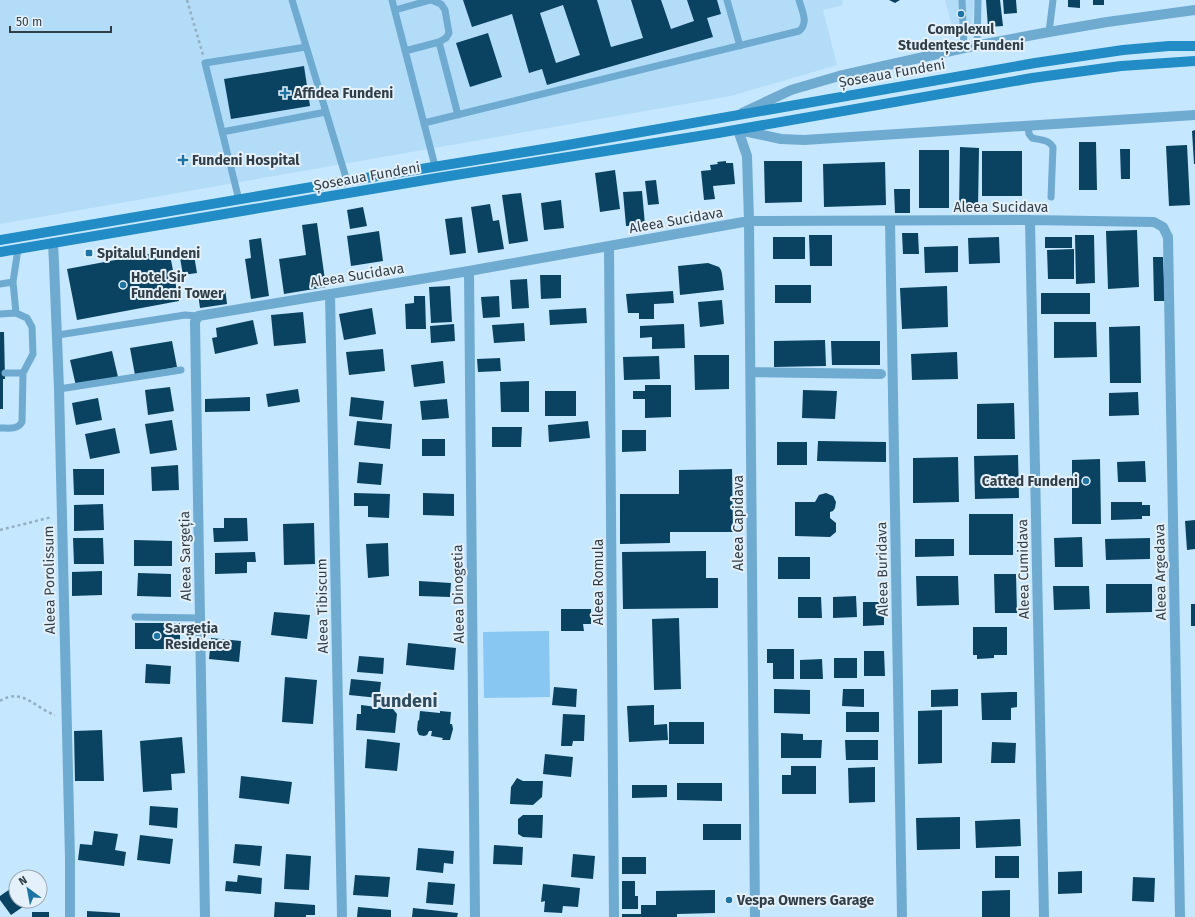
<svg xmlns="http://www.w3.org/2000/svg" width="1195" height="917" viewBox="0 0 1195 917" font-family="'Fira Sans',sans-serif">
<rect width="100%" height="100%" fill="#c5e7ff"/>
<path fill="#b3dcf8" d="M0 0H842L843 5 823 10 837 65 731 96 0 224Z
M945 0H974L972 28 954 33Z"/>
<path fill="#87c7f2" d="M549 631 550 697 484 698 483 632Z"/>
<path fill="#0a4361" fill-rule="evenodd" d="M463 0H597L611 47 643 38 631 0H661L671 29 694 21 687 0H717L721 14 707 18 713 37 547 85 542 69 529 73 512 14 472 27ZM563 5 580 55 556 63 540 13Z
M889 0H900L895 3Z
M986 0H1000L1003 26 988 27Z
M1003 0H1016L1017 13 1004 14Z
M1068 0H1080V8L1068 7Z
M1093 0H1104V5H1093Z
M488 33 502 77 470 87 456 43Z
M304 66 310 106 231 119 224 79Z
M1195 130V164H1194L1192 131Z
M1079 142H1096L1097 190H1079Z
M1187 145 1190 205 1169 206 1166 146Z
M960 147 979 148 978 210H959Z
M1120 149H1130V179H1121Z
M919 150H949V208H919Z
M982 151H1022V196H982Z
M726 161V163H733L735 184 713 186 715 199 704 200 701 171 711 170 710 165 718 164 717 162Z
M764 161H802V202L765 203Z
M885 162 886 205 824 207 823 164Z
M615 170 620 209 600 212 595 173Z
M656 180 659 204 648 205 645 181Z
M894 189H910V213H895Z
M642 191 645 225 626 226 623 192Z
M521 193 528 241 509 244 502 195Z
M561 200 564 228 544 230 541 203Z
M490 204 493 221 499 220 504 249 478 253 471 207Z
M363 207 367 226 350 229 347 210Z
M462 217 466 253 450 255 445 219Z
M317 223 326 287 284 294 279 259 306 255 302 225Z
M1137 230 1139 287 1108 289 1106 231Z
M379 231 383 261 351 266 347 236Z
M902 233H918L919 254H903Z
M809 235H832V266H810Z
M1075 235H1094L1095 283 1076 284Z
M773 237H805V259H773Z
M999 237 1000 263 969 264 968 238Z
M1045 237H1072V248H1045Z
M261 238 269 296 251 299 245 259 251 258 249 240Z
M958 246V272L925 273 924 247Z
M193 249 197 273 183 275 179 252Z
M1074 249V279H1048L1047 250Z
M169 250 179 301 77 320 67 269Z
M1153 257H1163L1165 301H1154Z
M708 263 719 267 721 270 722 274 724 290 680 295 678 266Z
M540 275H561V298L541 299Z
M527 279 529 308 512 309 510 280Z
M775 285H811V303H775Z
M450 286 452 322 431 323 429 287Z
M947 286 948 327 902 329 900 288Z
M225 288 227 304 200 308 198 293Z
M673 291 674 303 654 304V319H639V313H628L626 294Z
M1041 293H1090V314H1041Z
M414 296H425L426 329H406L405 304 414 303Z
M499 296 500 317 483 318 481 297Z
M722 300 724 324 700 327 698 302Z
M372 308 376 334 344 340 339 314Z
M586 308 587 323 550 325 549 310Z
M303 312 306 343 274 346 271 315Z
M253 320 258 344 215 354 212 338 217 337 216 328Z
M1054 322H1096L1097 357 1054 358Z
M524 323 525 341 494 343 492 325Z
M454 324 455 341 431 343 430 326Z
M684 324 685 348 652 349V337L640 338V326Z
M1140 326 1141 383H1110L1109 327Z
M0 332H4L5 379H3V409H0Z
M825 340 826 366 774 367V341Z
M172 341 177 367 135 375 130 348Z
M831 341H880V365H832Z
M383 349 385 371 349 375 346 352Z
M112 351 118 377 76 386 70 360Z
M957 352 958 379 912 380 911 354Z
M694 355H729V389L695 390Z
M659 356 660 379 624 380 623 357Z
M500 358 501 371 478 372 477 359Z
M443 361 445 383 414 387 411 365Z
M529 381V412H501L500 382Z
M645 385H671V417L645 418V399H633V391H645Z
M170 387 174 411 148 415 145 390Z
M298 389 300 402 268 407 266 394Z
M803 390 837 391 835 419 802 418Z
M545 391H576V416H545Z
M1138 392 1139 415 1109 416V393Z
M250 397V411L205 412V399Z
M351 397 384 401 382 420 349 416Z
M98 398 102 420 76 425 72 403Z
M447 399 449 418 422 420 420 401Z
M1014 403 1015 439H977V404Z
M172 420 177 450 150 454 145 424Z
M357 421 392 424 390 449 354 445Z
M588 421 590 438 549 442 548 425Z
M492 427H522L521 447H492Z
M115 428 120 453 90 459 85 434Z
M622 430H646V451L622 452Z
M422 439H445V456H422Z
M818 441 886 442V462L817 461Z
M777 442H807V465H777Z
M1018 455 1019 498 975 499 974 456Z
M958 457 959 502 913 503V458Z
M1100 459 1101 524H1072V460Z
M1145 461 1146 482H1118L1117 462Z
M359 462 383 464 381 485 357 483Z
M178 465 179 490 152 491 151 467Z
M73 469H104V495H74Z
M732 469 733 532H670V543L620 544V494H679V470Z
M354 493 390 494 389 518 368 517V506H354Z
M423 493 454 494V516L423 515Z
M826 493 833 496 836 502 835 508 833 511 830 512V518L836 523V532L830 537 795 536V502H815L819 495Z
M1111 502H1142V505H1150V516H1142V519L1111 520Z
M103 504 104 530 74 531V505Z
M969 514H1013V555H969Z
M224 518H247L248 541 214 542 213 528H224Z
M1195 520V549L1187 550 1185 521Z
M314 523 315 564 284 565 283 524Z
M1082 537 1083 567H1055L1054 538Z
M73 538H103L104 564H74Z
M1150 538V559L1106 560 1105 539Z
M915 539H954V556L915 557Z
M134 540 172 541V566H134Z
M388 543 389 576 368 578 366 544Z
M706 551V578H718V608L623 609 622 552Z
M255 552 256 562H247V573L215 574V553Z
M778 557H810V579H778Z
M102 571V595L72 596V572Z
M138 573 171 574V597L137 596Z
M994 574H1016L1017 613H995Z
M916 576H958L959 605 917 606Z
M419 581 451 583 450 597 419 596Z
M1106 584H1152V612L1106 613Z
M1053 586H1089L1090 609 1054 610Z
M856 596 857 617 833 618V597Z
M798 597H821L822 618H798Z
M863 602H884V625L863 626Z
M1191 604H1195V626H1191Z
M561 609H591V624H583L584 631H561Z
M274 612 310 615 307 639 271 635Z
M679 618 681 689 654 690 652 619Z
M135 623H180V649H135Z
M973 627H1007V655H994V658L977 659V655H973Z
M211 638 241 641 239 662 209 659Z
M408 643 456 648 454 670 406 665Z
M767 649H794V679H773V663H767Z
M864 651H884L885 676H864Z
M359 656 384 658 383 674 357 672Z
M834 658H857V678H834Z
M822 659 823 679H800V660Z
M146 664 171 666 170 684 145 683Z
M285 677 317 680 313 724 282 722Z
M351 679 381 682 379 698 349 695Z
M554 687 577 689 576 707 552 705Z
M774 689 810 690V714L774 713Z
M843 689H864V707L842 706Z
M958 689V706L931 707V690Z
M1010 692H1017V707L1011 708V720H982L981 693Z
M361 705 393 709 397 714 395 733 356 730 357 714H361Z
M654 705V725L667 724 668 740 629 742 627 706Z
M942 710V763L918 764V711Z
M420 711 440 713V711L451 712 450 724H452L453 729 450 740H442L443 738 431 736 432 731H429L427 735 424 736 419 735 417 730 418 720 419 721Z
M846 712H879V732H846Z
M563 714 585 715 584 741H573L572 746H561Z
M669 722H704V744H669Z
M102 730 104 781H75L74 731Z
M781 733 803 734V740H822L821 758H781Z
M182 737 185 773 171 774 172 790 143 792 140 741Z
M367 739 400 743 397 771 365 768Z
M845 740H878V760H846Z
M992 742 1016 743 1015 763H991Z
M545 754 573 757 571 777 543 774Z
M791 766H816V794H782V775H791Z
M875 767V802L849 803 848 768Z
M241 776 292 782 289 804 239 798Z
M517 778 523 781H543L542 797 533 805 510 804 511 787Z
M677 783H722V801L677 800Z
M632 785H667V797L632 798Z
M150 806 178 808 177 828 149 825Z
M523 815H543L542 838 523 837 518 834V819Z
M960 817V849L917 850 916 818Z
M1020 819 1021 846 976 848 975 821Z
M703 824H741V840H703Z
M94 831 118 834 115 850 126 852 124 866 78 860 80 844 92 845Z
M140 835 173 839 170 864 137 860Z
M235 844 262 846 260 866 233 863Z
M494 845 523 847 522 865 493 864Z
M418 848 454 851 453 864 444 863 443 873 416 870Z
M286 854 311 856 309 890 284 889Z
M573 854 595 856 593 879 571 877Z
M995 856H1019V878H995Z
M622 857H646V874H622Z
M1082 871V893L1058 894V872Z
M238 875 262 878 261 894 225 891 226 881 237 882Z
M355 875 390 877 388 897 353 895Z
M1133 877 1155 878 1154 902 1132 901Z
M622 881H635V896H638V909H622Z
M428 882 455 884 453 905 426 903Z
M543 884 580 888 578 907 563 906 562 913 544 912 545 901 541 902Z
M13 887 16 888V901H29L30 902 11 915 0 900V896Z
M715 890V913L677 914V917H622V914H641V905H656V891Z
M1010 890V917H982V891Z
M275 902 315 905V915H306V917H274Z
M358 907 391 910V917H357Z
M413 908 458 913 457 917H412Z
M87 911 120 913V917H87Z
M32 912H49V917H32Z"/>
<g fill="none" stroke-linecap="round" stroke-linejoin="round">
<path stroke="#94b0c3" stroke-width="2.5" stroke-dasharray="3 3" stroke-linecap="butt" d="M187 0 203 55
M0 530 52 517
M0 701C22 687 35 708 55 715"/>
<path stroke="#6faad1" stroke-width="7" d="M292 0 347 181
M392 0 435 166
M727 0 740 46
M962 0 964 48
M395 10 431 0 441 4 445 10 449 33 446 38 439 42 405 51
M1049 32 1053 0
M439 42 458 115
M977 46 978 0
M424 123 799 31C809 23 802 11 799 0
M1028 126 1029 134 1032 138C1040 140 1048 139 1053 147L1051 197
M222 132 326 112
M239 200 205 63 306 47
M0 284 13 282
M0 314 16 313
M58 335 185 315 198 316
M5 373H23
M59 389 181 370
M0 428C8 428 18 430 22 422L23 373 33 354 32 327 27 318 16 313 13 282 18 249
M135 617 200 618"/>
<path stroke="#6faad1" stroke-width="10" d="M738 130 747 156 749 221 755 917
M1030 220 1044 917
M890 221 902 917
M53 243 54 263 59 389 70 859V917
M609 246 614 917
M469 271 475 917
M330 294 342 917
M751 372 881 374
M205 917 195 322 198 316 469 271 749 221 1030 220 1154 222 1163 227 1168 237 1180 917"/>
<path stroke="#6faad1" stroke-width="10" d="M742 113 791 90 839 76 964 48 1049 32 1107 22 1195 10
M739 130 781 139 804 140 1195 115"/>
<path stroke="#218cc6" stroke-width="10" d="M0 240 347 181 556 147 1035 63 1123 50 1169 46H1195
M0 252 437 178 718 133 1032 78 1121 66 1195 61"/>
</g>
<g fill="#1d74a3" stroke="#e4f1fb" stroke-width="1.5">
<circle cx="961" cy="14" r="4"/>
<path d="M283 87h4v4h4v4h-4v4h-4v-4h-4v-4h4z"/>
<path d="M181 154h4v4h4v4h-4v4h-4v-4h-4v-4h4z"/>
<rect x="85" y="249" width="8" height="8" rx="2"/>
<circle cx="123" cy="285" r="4"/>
<circle cx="1086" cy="481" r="4"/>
<circle cx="157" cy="636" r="4"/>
<circle cx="729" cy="900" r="4"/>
</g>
<g text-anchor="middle" stroke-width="4" stroke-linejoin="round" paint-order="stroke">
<g font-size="14" font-weight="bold" fill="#313e48" stroke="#e4f1fb" text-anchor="start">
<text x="961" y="34" text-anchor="middle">Complexul<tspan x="961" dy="16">Studențesc Fundeni</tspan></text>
<text x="294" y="98">Affidea Fundeni</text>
<text x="192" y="165">Fundeni Hospital</text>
<text x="97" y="258">Spitalul Fundeni</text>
<text x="131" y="282">Hotel Sir<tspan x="131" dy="16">Fundeni Tower</tspan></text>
<text x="1078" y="486" text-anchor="end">Catted Fundeni</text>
<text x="165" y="633">Sargeția<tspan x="165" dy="16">Residence</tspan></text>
<text x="737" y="905">Vespa Owners Garage</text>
</g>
<g font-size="14" fill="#313e48" stroke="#e4f1fb">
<text transform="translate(892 73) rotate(-10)" y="5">Șoseaua Fundeni</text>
<text transform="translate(367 176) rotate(-10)" y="5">Șoseaua Fundeni</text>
<text x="1001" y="212">Aleea Sucidava</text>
<text transform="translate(676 220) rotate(-10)" y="5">Aleea Sucidava</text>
<text transform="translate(357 275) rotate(-9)" y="5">Aleea Sucidava</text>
<text transform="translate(738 523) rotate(-90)" y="5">Aleea Capidava</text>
<text transform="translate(185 556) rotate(-91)" y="5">Aleea Sargeția</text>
<text transform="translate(882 569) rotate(-91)" y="5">Aleea Buridava</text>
<text transform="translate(1023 569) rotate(-91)" y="5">Aleea Cumidava</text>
<text transform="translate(1160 572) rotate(-91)" y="5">Aleea Argedava</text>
<text transform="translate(49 580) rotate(-91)" y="5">Aleea Porolissum</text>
<text transform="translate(598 582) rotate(-90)" y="5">Aleea Romula</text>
<text transform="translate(458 594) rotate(-91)" y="5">Aleea Dinogetia</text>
<text transform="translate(322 606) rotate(-91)" y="5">Aleea Tibiscum</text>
</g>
<g font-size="18" font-weight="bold" fill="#2e4c5f" stroke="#e4f1fb">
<text x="405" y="707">Fundeni</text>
</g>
</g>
<g transform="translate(28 889) rotate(328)"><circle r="19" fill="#e4f1fb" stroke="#9ca9b3"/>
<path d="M0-3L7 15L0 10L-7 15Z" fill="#1d74a3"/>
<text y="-6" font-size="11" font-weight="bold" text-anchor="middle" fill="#313e48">N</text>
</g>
<path d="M10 26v6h101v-6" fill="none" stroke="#313e48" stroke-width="2"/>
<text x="16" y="26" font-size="12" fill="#313e48" stroke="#e4f1fb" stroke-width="3" paint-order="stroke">50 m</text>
</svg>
